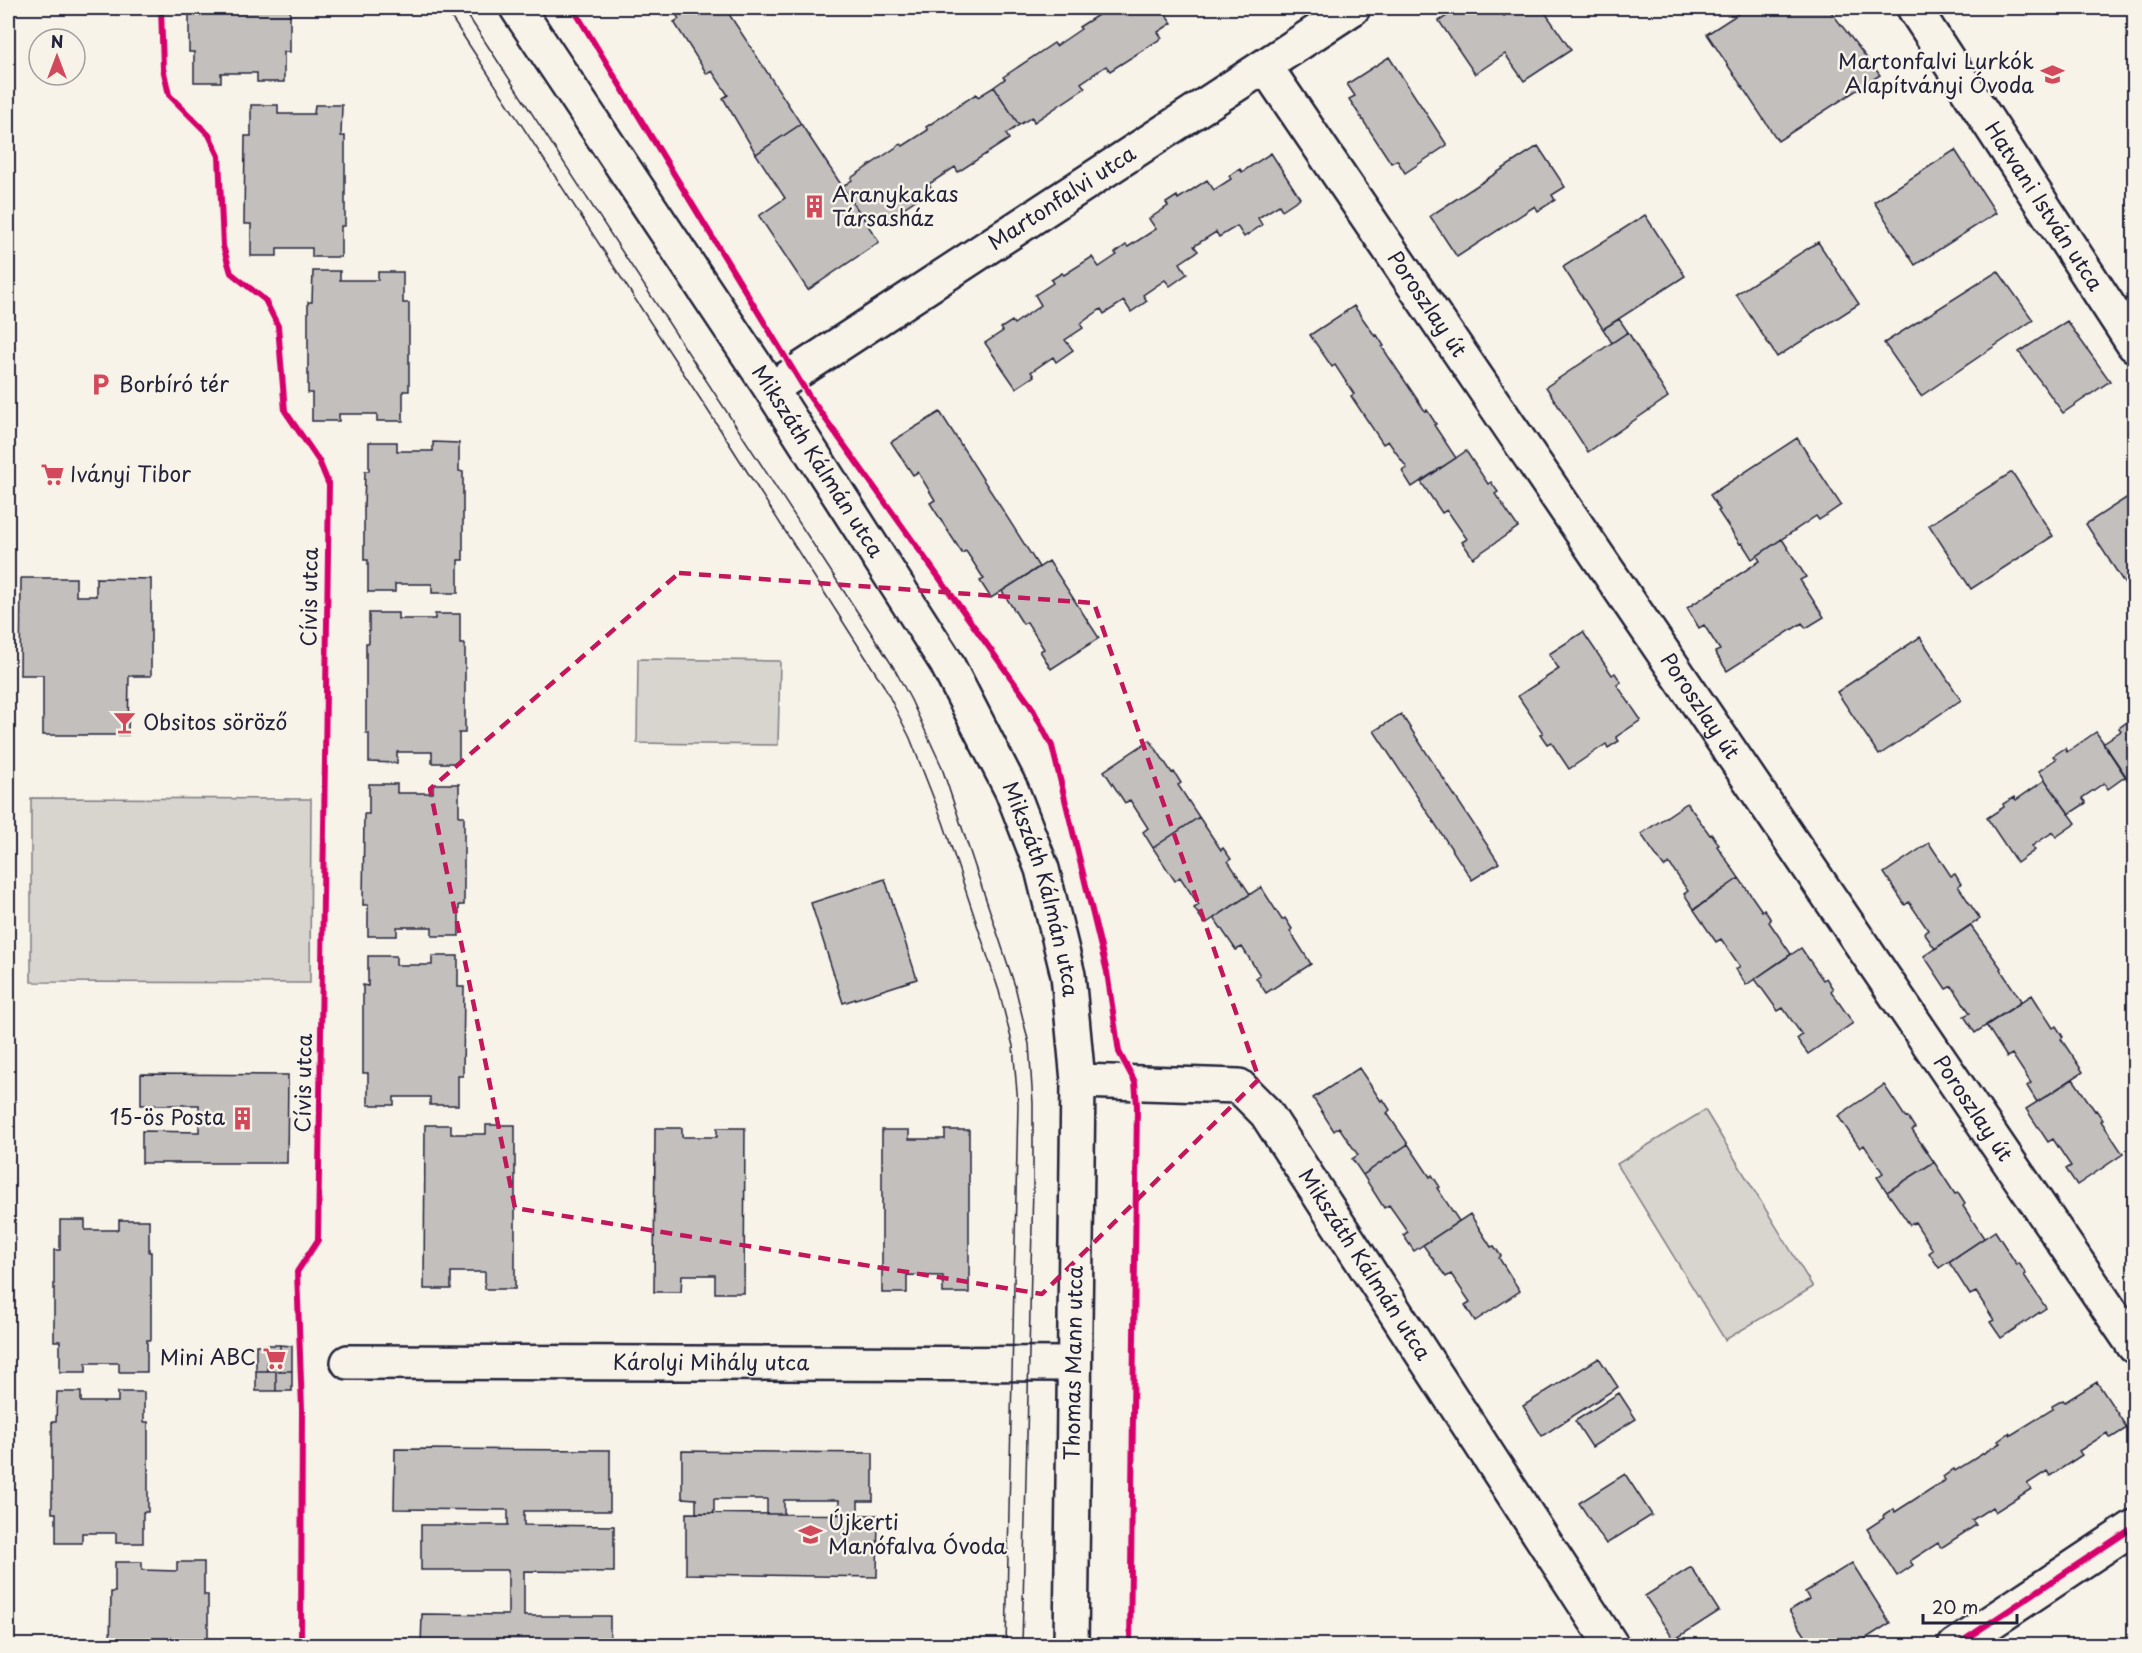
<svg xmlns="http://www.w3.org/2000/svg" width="2142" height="1653" viewBox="0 0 2142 1653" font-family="'Playpen Sans',sans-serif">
<rect width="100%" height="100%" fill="#f7f3e8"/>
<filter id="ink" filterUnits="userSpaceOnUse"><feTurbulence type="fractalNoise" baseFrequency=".0167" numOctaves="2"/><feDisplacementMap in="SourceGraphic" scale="12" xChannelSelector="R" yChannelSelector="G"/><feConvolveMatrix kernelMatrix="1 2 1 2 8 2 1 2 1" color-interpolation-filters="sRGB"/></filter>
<g filter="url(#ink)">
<path fill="#d8d5cf" stroke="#7d7c85" stroke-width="1.5" d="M638 659 780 661 778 745 637 743Z
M31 798 311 799 310 983 31 982Z
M1705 1110 1813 1287 1725 1340 1617 1164Z"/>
<path fill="#c2bfbd" stroke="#22223b" stroke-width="1.5" d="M189 8H290V52H284V82H257V73H221V82H194V52H189Z
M672 8H725L801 124 756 154 723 98 728 95 712 71 707 74 674 22 679 19Z
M1109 8H1161L1172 23 1158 32 1162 38 1110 71 1106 66 1081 83 1085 88 1034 122 1032 117 1019 125 994 87 1005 79 1003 77 1054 43 1056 46 1081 29 1079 27Z
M1459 8H1498L1504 16 1516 8H1542L1571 50 1524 81 1505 54 1475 74 1439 21Z
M1620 8H1633L1624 13Z
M1747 8H1828L1880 75 1778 141 1707 34Z
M1389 57 1447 145 1405 173 1397 160 1391 163 1349 99 1355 96 1347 84Z
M994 87 1019 125 1006 134 1009 139 958 172 955 167 929 184 932 189 881 223 878 218 868 225 842 187 852 180 851 178 901 144 903 146 928 130 926 127 976 94 978 97Z
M251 105H278V114H314L315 105H342L341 136H345V226H341V257H312V248H277V256H251V224H244L245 136H251Z
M801 124 879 242 808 290 759 216 785 198 756 154Z
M1538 146 1565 187 1552 195 1555 200 1538 211 1535 206 1457 257 1430 216Z
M1955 150 1996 213 1915 265 1874 202Z
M1271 153 1300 198 1282 210 1279 205 1258 218 1262 225 1244 237 1237 226 1219 237 1216 232 1194 246 1198 251 1180 263 1187 274 1170 286 1165 280 1143 295 1147 301 1131 312 1124 301 1104 314 1101 309 1080 324 1083 328 1065 340 1073 350 1056 362 1053 357 1031 372 1034 376 1016 388 985 343 1003 331 1001 328 1012 321 1014 324 1041 305 1035 295 1053 283 1051 280 1062 273 1064 275 1092 257 1099 267 1117 255 1115 253 1126 245 1128 247 1156 229 1149 219 1168 206 1166 203 1177 196 1178 199 1207 180 1214 190 1231 179 1229 176 1240 169 1242 172Z
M1645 215 1685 276 1603 329 1563 267Z
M1818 242 1859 304 1777 357 1736 294Z
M313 271H340V280H378V272H403V303H409V391H403V421H377V414H339V421H312V393H308V302H312Z
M1998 271 2033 320 1921 396 1884 343Z
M1354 306 1375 336 1377 335 1384 346 1382 347 1425 411 1427 410 1436 424 1434 425 1456 458 1412 487 1402 471 1407 468 1388 441 1383 444 1351 396 1354 394 1335 365 1332 367 1310 335Z
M1619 319 1628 332 1612 343 1603 329Z
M2067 321 2110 381 2063 413 2019 352Z
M1628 332 1668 397 1588 452 1546 387Z
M940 412 1039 567 991 598 980 581 984 579 966 551 962 553 930 503 935 500 918 472 913 475 891 442Z
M1797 438 1841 505 1819 520 1816 516 1752 559 1742 543 1740 544 1718 511 1720 510 1710 495Z
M369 442H397V451H433V442L459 443V471L463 472V560H458V593H432V584H395V592H368V560H364V508L365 471H369Z
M1466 451 1488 484 1491 482 1498 492 1495 494 1518 527 1473 558 1462 542 1467 539 1447 510 1442 513 1421 482Z
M2012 472 2053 536 1971 589 1929 525Z
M2134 493V585L2128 589 2086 524Z
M1782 539 1806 577 1800 580 1824 617 1806 628 1802 623 1727 671 1715 652 1720 650 1704 625 1699 628 1687 608 1760 561 1757 556Z
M1049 561 1099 638 1051 669 1040 651 1044 649 1027 622 1023 624 1002 591Z
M21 578H76V596H96V578L151 579V676H129L128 735H43V675H20Z
M369 613H398V619H435V614H460V644H465V733H459V763H432V752H397V763L369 762V733H366V643H369Z
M1583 632 1612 675 1615 673 1621 682 1617 685 1641 720 1616 737 1619 741 1608 748 1606 744 1569 769 1551 742 1547 744 1540 734 1543 733 1518 696 1559 669 1549 654Z
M1920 637 1961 700 1879 755 1837 692Z
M1401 714 1499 863 1472 880 1374 731Z
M2130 720 2132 724 2134 722V786L2133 788 2103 743 2121 731 2119 728Z
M2096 732 2126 776 2108 789 2104 783 2082 798 2086 803 2069 814 2039 771 2056 759 2053 756 2065 748 2067 752Z
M1150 740 1172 773 1174 772 1181 783 1178 785 1199 817 1153 848 1143 832 1148 828 1130 800 1125 803 1104 771Z
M2045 780 2076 823 2056 837 2053 832 2032 846 2035 850 2017 863 1987 818 2004 807 2003 804 2014 797 2016 800Z
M369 784H397V793H433V784H459V816H464V905H459V936H432V927H397V936H368V905H363L364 814H369Z
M1687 803 1710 835 1712 834 1719 845 1717 846 1739 878 1694 909 1684 894 1688 891 1669 863 1664 867 1641 834Z
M1199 817 1221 850 1223 848 1231 859 1228 861 1250 894 1205 924 1194 908 1199 905 1180 877 1175 881 1153 848Z
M1929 843 1951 876 1955 874 1961 884 1958 886 1980 919 1935 949 1924 933 1928 930 1909 902 1905 905 1884 873Z
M1739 878 1762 911 1764 909 1771 920 1769 922 1791 954 1746 985 1736 969 1740 966 1721 939 1716 942 1694 910Z
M885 879 917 979 843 1003 811 903Z
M1261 887 1282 920 1285 918 1292 929 1290 931 1311 964 1266 993 1256 978 1260 975 1242 947 1236 950 1214 918Z
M1970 925 2001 968 2000 969 2022 1002 1975 1033 1964 1016 1970 1013 1952 986 1946 989 1924 956Z
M1801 948 1823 980 1826 978 1833 989 1831 991 1853 1023 1808 1054 1797 1039 1802 1035 1783 1008 1778 1011 1755 979Z
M368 956H396V965H432V956H458V987H464L463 1076H458V1105H430V1097H394V1105H368V1073H363V985L368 986Z
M2032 995 2053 1028 2056 1026 2063 1037 2061 1039 2083 1072 2037 1102 2027 1086 2031 1083 2012 1054 2007 1057 1986 1025Z
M1359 1068 1381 1101 1383 1099 1390 1110 1387 1113 1408 1144 1363 1175 1352 1159 1358 1155 1339 1127 1334 1131 1313 1098Z
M141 1074 288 1075 287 1163H142V1131L199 1132V1105H141Z
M2073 1079 2095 1111 2096 1110 2103 1120 2101 1121 2123 1154 2077 1185 2066 1169 2071 1166 2053 1139 2048 1142 2026 1109Z
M1884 1085 1906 1118 1908 1117 1915 1128 1912 1130 1934 1162 1887 1192 1877 1177 1883 1173 1864 1145 1860 1148 1838 1116Z
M425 1125H451V1134H486V1125H515V1289H485V1272H451V1289H424Z
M655 1128H682V1137H717V1128H745L744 1293H715V1275H682L681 1292H654Z
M882 1130H909V1139H945V1130H969V1293H943V1276L907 1275V1293H882Z
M1408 1144 1430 1177 1432 1175 1440 1187 1437 1188 1459 1221 1414 1251 1403 1235 1408 1232 1389 1205 1384 1208 1363 1175Z
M1934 1162 1955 1194 1958 1193 1965 1204 1963 1206 1984 1238 1939 1268 1929 1253 1933 1250 1915 1222 1910 1225 1887 1192Z
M1470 1214 1491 1247 1494 1246 1501 1256 1499 1258 1520 1291 1475 1321 1465 1305 1470 1302 1451 1274 1446 1277 1423 1245Z
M60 1220H85V1230H119V1220H149V1252H151V1340H147V1372H119V1363H86V1372H60V1341H54V1250H60Z
M1995 1231 2017 1265 2019 1263 2026 1274 2024 1275 2046 1308 2001 1338 1990 1322 1994 1320 1976 1292 1970 1295 1949 1262Z
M256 1345H267V1371H256Z
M267 1345H280V1371H267Z
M280 1345 292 1346V1371H280Z
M1599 1358 1618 1387 1542 1436 1523 1406Z
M256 1371H276V1391H256Z
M276 1371H292V1391H276Z
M2097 1382 2127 1428 2111 1438 2107 1433 2079 1451 2082 1455 2050 1476 2047 1471 2027 1484 2031 1489 1995 1512 1992 1507 1972 1520 1976 1525 1941 1548 1938 1543 1910 1561 1913 1565 1897 1576 1867 1529 1884 1518 1883 1516 1894 1509 1895 1512 1945 1480 1943 1477 1954 1469 1955 1471 2000 1443 1998 1441 2009 1433 2011 1435 2053 1409 2052 1406 2063 1400 2065 1402Z
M57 1392H81V1402H118V1392H144V1422H148V1512H143V1543H116V1533H82V1543H56V1513H52V1422H56Z
M1619 1393 1636 1419 1592 1447 1575 1421Z
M395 1449 610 1450V1511H524V1525L614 1526V1572L524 1571V1616H610V1646H421L422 1614 508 1615V1570H421V1525H508V1510L394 1509Z
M682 1451 873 1453V1501H858V1515H838L839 1500H784V1514H767V1499H714V1513H696V1499L682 1498Z
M1625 1474 1652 1515 1606 1544 1579 1503Z
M686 1513 878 1515 877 1577 686 1574Z
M115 1562H142V1570L177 1571V1562H204V1595H208V1646H110L111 1592H115Z
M1852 1563 1890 1623 1854 1646H1812L1789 1611 1809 1599 1805 1592Z
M1691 1567 1719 1611 1674 1640 1645 1596Z"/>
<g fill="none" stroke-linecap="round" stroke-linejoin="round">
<defs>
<g id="minor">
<path id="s1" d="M517 8 771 389 946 662 1012 791 1042 869 1068 975 1078 1081 1071 1646"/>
<path id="s2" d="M1914 8 2134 345"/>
<path id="s3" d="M1265 66 2134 1346"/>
<path id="s4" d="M771 389 1353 8"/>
<path id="s5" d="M1078 1081 1239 1086 1266 1113 1612 1646"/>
<path id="s6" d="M348 1362 1073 1364"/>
<path d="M1955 1646 2134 1527"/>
</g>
</defs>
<use href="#minor" stroke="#22223b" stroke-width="38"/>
<use href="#minor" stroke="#f7f3e8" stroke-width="33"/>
<path stroke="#22223b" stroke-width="1.5" d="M445 8 718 426 884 686 910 738 943 822 999 991 1013 1046 1018 1104 1006 1646
M463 8 894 668 911 700 941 765 1015 986 1029 1044 1033 1103V1185L1022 1646"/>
<defs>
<path id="cycleway" d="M161 8 163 68 169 95 209 135 219 156 223 246 231 273 265 300 278 326 285 411 319 461 329 485 318 1240 297 1272 302 1409 301 1646
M573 8 809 396 1031 706 1052 746 1107 972 1119 1052 1135 1082 1137 1106 1130 1646
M1955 1646 2134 1527"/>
</defs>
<use href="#cycleway" stroke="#f7f3e8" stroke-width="10"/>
<use href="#cycleway" stroke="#d6006c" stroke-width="6"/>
</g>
</g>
<path fill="none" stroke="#c2185b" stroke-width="4.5" stroke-dasharray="12 8" stroke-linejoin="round" d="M679 573 1094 603 1259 1079 1042 1294 515 1208 430 789Z"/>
<defs>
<symbol id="school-bare" viewBox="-9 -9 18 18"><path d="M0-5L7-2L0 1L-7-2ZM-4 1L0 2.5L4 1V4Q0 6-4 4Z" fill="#d1495b" stroke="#f7f3e8" stroke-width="2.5" paint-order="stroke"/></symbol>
<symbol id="building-bare" viewBox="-9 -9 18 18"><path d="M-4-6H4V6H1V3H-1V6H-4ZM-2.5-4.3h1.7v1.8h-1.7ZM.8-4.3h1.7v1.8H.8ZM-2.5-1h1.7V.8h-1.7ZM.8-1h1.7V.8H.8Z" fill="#d1495b" stroke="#f7f3e8" stroke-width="2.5" paint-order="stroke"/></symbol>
<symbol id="parking-bare" viewBox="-9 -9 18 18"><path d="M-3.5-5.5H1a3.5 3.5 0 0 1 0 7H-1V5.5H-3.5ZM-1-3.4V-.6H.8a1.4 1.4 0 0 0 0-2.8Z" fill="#d1495b" stroke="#f7f3e8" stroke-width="2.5" paint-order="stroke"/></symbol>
<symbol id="supermarket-bare" viewBox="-9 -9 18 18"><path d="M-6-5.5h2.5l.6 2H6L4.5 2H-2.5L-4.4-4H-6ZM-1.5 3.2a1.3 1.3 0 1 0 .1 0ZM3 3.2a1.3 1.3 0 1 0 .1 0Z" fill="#d1495b" stroke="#f7f3e8" stroke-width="2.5" paint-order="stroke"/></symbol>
<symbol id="bar-bare" viewBox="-9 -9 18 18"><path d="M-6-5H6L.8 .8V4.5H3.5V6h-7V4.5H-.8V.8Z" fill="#d1495b" stroke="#f7f3e8" stroke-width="2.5" paint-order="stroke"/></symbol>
</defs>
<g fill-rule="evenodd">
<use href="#school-bare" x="2036" y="58" width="33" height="33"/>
<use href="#building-bare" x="798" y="190" width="33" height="33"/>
<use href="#parking-bare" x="84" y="368" width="33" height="33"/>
<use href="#supermarket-bare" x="36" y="458" width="33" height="33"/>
<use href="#bar-bare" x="108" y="706" width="33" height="33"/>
<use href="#building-bare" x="226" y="1102" width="33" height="33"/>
<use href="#supermarket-bare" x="258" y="1342" width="33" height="33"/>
<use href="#school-bare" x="794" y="1518" width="33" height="33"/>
</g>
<g text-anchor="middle" stroke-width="5" stroke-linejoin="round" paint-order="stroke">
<g font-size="21" fill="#22223b" stroke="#f7f3e8" text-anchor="start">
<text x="2034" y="69" text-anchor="end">Martonfalvi Lurkók<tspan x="2034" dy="24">Alapítványi Óvoda</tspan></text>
<text x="832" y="202">Aranykakas<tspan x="832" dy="24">Társasház</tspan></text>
<text x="119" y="392">Borbíró tér</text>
<text x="70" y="482">Iványi Tibor</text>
<text x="143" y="730">Obsitos söröző</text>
<text x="225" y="1125" text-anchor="end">15-ös Posta</text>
<text x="256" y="1365" text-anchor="end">Mini ABC</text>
<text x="828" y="1530">Újkerti<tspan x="828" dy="24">Manófalva Óvoda</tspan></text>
</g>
<g font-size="21" fill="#22223b" stroke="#f7f3e8">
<text dy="7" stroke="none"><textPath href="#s4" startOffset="348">Martonfalvi utca</textPath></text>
<text dy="7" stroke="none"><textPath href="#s2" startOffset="237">Hatvani István utca</textPath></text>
<text dy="7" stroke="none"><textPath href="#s3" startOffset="288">Poroszlay út</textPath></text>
<text dy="7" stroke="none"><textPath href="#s1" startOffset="544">Mikszáth Kálmán utca</textPath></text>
<text transform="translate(310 597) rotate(-89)" y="7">Cívis utca</text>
<text dy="7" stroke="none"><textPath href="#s3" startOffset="774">Poroszlay út</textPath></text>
<text dy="7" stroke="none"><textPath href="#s1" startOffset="1030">Mikszáth Kálmán utca</textPath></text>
<text transform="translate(304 1083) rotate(-89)" y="7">Cívis utca</text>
<text dy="7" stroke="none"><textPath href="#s3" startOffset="1260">Poroszlay út</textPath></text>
<text dy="7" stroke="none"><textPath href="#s5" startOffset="380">Mikszáth Kálmán utca</textPath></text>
<text dy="7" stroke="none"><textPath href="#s6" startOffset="363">Károlyi Mihály utca</textPath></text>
<text transform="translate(1074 1363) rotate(-89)" y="7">Thomas Mann utca</text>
</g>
</g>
<rect width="2142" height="1653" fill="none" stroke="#f7f3e8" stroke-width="30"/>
<rect x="15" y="15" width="2112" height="1623" fill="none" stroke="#22223b" stroke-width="2" filter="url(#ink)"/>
<g transform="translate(57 57)"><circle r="28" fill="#f7f3e8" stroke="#a29fa3" stroke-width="1.5"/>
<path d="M0-4.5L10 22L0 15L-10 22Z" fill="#d1495b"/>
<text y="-9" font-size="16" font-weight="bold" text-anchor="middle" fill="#22223b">N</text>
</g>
<path d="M1923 1614v9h94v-9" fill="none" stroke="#22223b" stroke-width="3"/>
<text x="1932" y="1614" font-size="18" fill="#22223b" stroke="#f7f3e8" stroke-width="4.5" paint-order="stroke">20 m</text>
</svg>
